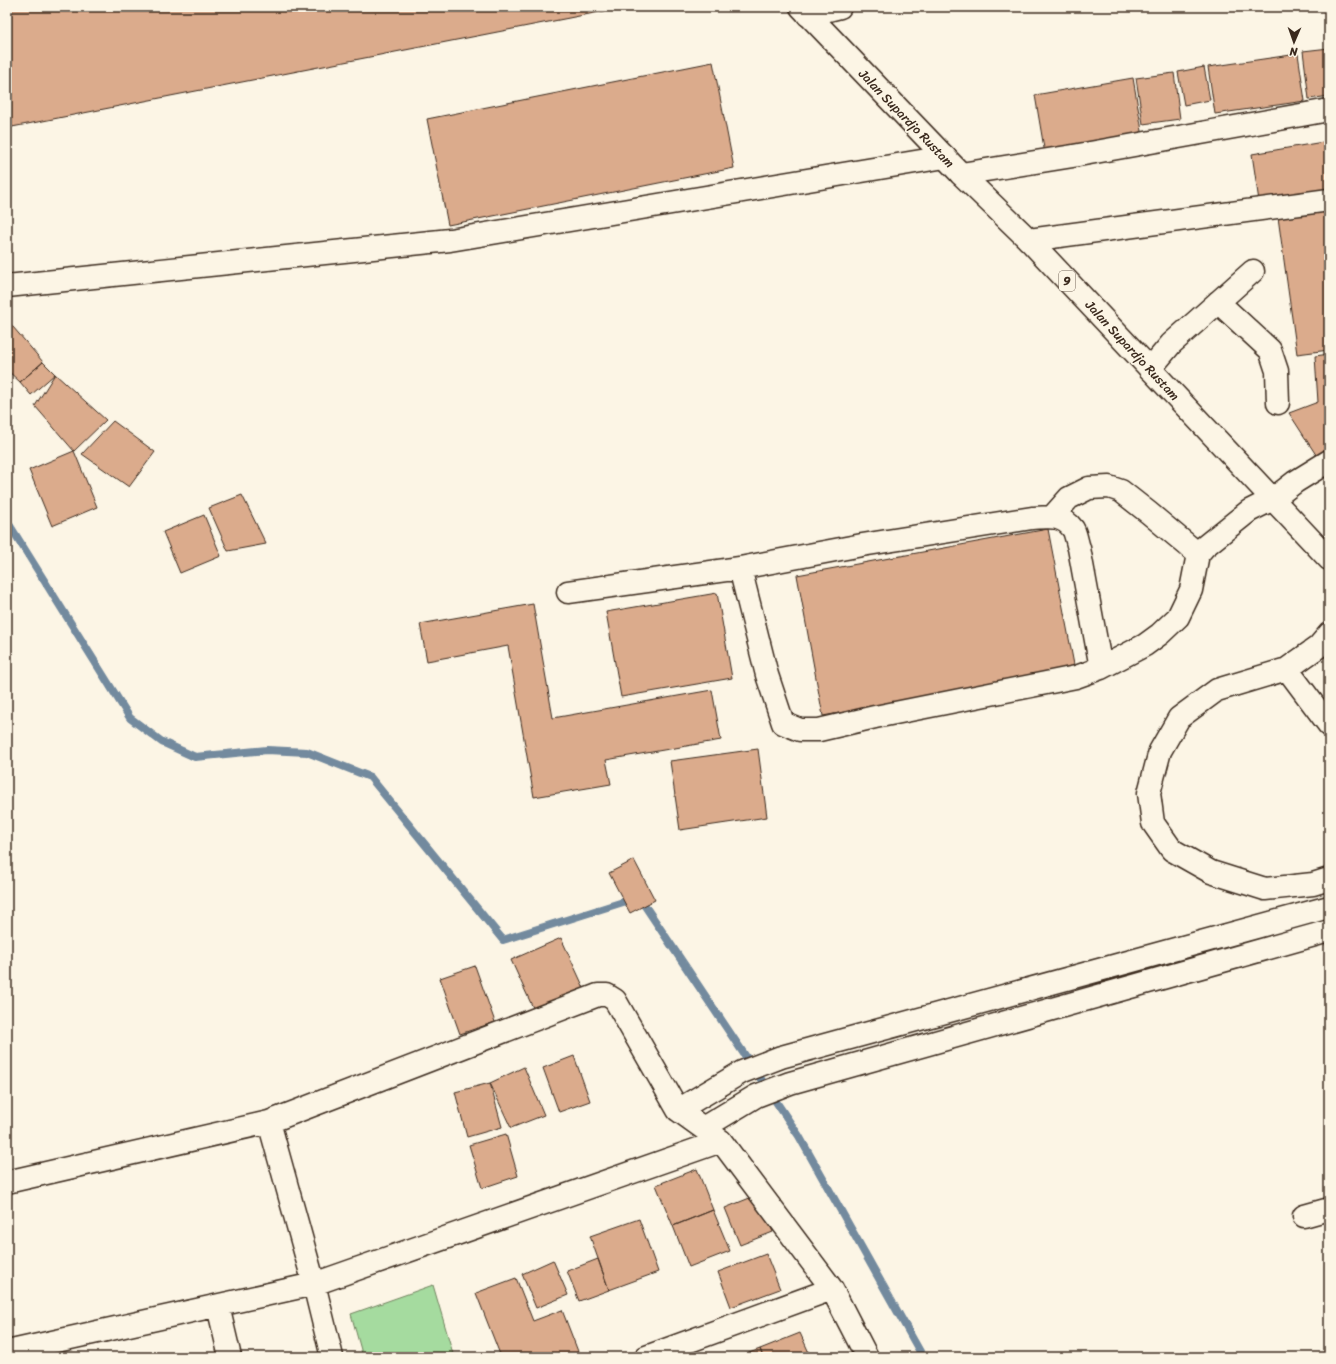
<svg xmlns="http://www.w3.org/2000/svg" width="1336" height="1364" viewBox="0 0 1336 1364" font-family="Sriracha,sans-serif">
<rect width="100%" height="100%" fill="#fcf5e5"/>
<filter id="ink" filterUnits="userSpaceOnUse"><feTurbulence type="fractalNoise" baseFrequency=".025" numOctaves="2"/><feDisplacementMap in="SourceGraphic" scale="8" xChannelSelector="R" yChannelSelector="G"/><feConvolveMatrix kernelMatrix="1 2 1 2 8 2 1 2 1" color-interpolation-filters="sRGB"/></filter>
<g filter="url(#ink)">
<path fill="#a5db9f" stroke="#70825e" d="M433 1285 454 1357H363L351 1314Z"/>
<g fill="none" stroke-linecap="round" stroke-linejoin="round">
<path stroke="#738a9e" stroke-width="8" d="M7 521 130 718 162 742 195 757 267 750 307 752 370 777 503 940 639 897 799 1136 923 1357"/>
</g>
<path fill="#dbab8c" stroke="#3b2a1e" d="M7 7H619L620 8 7 128Z
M1329 48V96L1309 99 1303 51Z
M1298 54 1305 101 1215 114 1208 67Z
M713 62 734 168 448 225 427 119Z
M1204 67 1210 100 1184 105 1178 72Z
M1174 73 1180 119 1143 124 1136 78Z
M1133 78 1143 137 1045 154 1035 95Z
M1329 141V196L1259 201 1252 154Z
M1329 203V350L1297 354 1277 210Z
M7 320 43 362 20 382 7 370Z
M1329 354V459L1322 464 1289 413 1318 402 1315 356Z
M43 362 55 374 31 395 20 382Z
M55 374 106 420 74 451 35 406Z
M113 421 155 452 129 487 82 454Z
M74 451 97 507 52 526 29 470Z
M242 495 266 544 228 551 209 508Z
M204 515 221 556 180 573 163 532Z
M1048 529 1075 670 823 716 797 575Z
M717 593 732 678 621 697 606 612Z
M533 604 553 718 712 690 721 740 606 760 611 784 534 797 508 646 427 661 420 624Z
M758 749 767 817 680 830 670 761Z
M634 860 655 900 630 913 609 873Z
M561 938 584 988 534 1010 511 960Z
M475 966 495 1022 460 1034 440 978Z
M574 1056 590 1101 559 1112 543 1068Z
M524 1067 544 1115 511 1128 490 1083Z
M490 1083 502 1127 467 1137 455 1092Z
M506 1134 518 1176 482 1188 469 1145Z
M697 1169 713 1210 673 1226 656 1185Z
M757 1195 773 1232 740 1245 725 1208Z
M713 1210 730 1251 689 1267 673 1226Z
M639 1219 658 1272 609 1290 590 1236Z
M766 1254 780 1289 731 1307 718 1272Z
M598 1259 609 1290 579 1301 567 1271Z
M553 1260 568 1295 536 1308 522 1274Z
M516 1278 533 1321 562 1310 579 1354 571 1357H501L476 1293Z
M800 1333 811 1357H763L760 1349Z
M760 1349 763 1357H738Z"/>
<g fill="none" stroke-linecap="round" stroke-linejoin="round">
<defs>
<path id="minor" d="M808 15 840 7
M961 174 1073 156 1329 110
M1029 240 1329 200
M7 286 450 240 945 157
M1218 302 1270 350 1277 371 1278 403
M1150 369 1171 344 1253 271
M1053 516 1069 498 1089 488 1109 487 1121 491 1149 513 1198 554
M568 592 740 568
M1329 634 1318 647 1287 669 1217 690 1179 718 1160 751 1149 793 1153 823 1172 850 1211 872 1265 889 1313 884 1329 879
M1101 668 1076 677 875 717 819 730H800L783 723 767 675 740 568 862 545 1032 518C1049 517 1062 514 1073 529 1076 534 1077 543 1079 548L1101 668 1145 645 1160 634 1178 617 1191 590 1198 554 1204 547 1249 511 1273 499 1295 482 1329 461
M1287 669 1329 725
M678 1110 742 1072 781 1057 1329 907
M269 1122 314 1284 332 1357
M703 1128 756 1096 790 1083 1329 931
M7 1182 269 1122 598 995H607L615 1000 678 1110 721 1141 832 1289 867 1357
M1304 1216 1329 1209
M218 1306 230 1357
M7 1352 314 1284 721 1141
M646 1357 832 1289"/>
<path id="highway" d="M801 7 961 174 1029 240 1329 559"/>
</defs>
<use href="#minor" stroke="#3b2a1e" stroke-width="25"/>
<use href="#highway" stroke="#3b2a1e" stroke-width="25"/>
<use href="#minor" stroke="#fcf5e5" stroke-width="22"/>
<use href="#highway" stroke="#fcf5e5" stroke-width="22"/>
</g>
</g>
<g text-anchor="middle" stroke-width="3.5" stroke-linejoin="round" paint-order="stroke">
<rect fill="#fcf5e5" stroke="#75675a" stroke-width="1" x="1059" y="271" width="16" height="20" rx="3"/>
<g font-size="12" font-weight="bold" fill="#3b2a1e">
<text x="1067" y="285">9</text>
</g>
<g font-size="13" fill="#3b2a1e" stroke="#fcf5e5">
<text transform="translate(907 118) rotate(46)" y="5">Jalan Supardjo Rustam</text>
<text transform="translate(1133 350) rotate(47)" y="5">Jalan Supardjo Rustam</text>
</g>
</g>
<rect width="1336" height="1364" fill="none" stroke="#fcf5e5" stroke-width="24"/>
<rect x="12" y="12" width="1312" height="1340" fill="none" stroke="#3b2a1e" stroke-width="1.5" filter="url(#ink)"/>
<g transform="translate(1294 42) rotate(182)" stroke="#fcf5e5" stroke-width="3" paint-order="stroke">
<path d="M0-3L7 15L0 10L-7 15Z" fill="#3b2a1e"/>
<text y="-6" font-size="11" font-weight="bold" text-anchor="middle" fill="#3b2a1e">N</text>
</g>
</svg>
